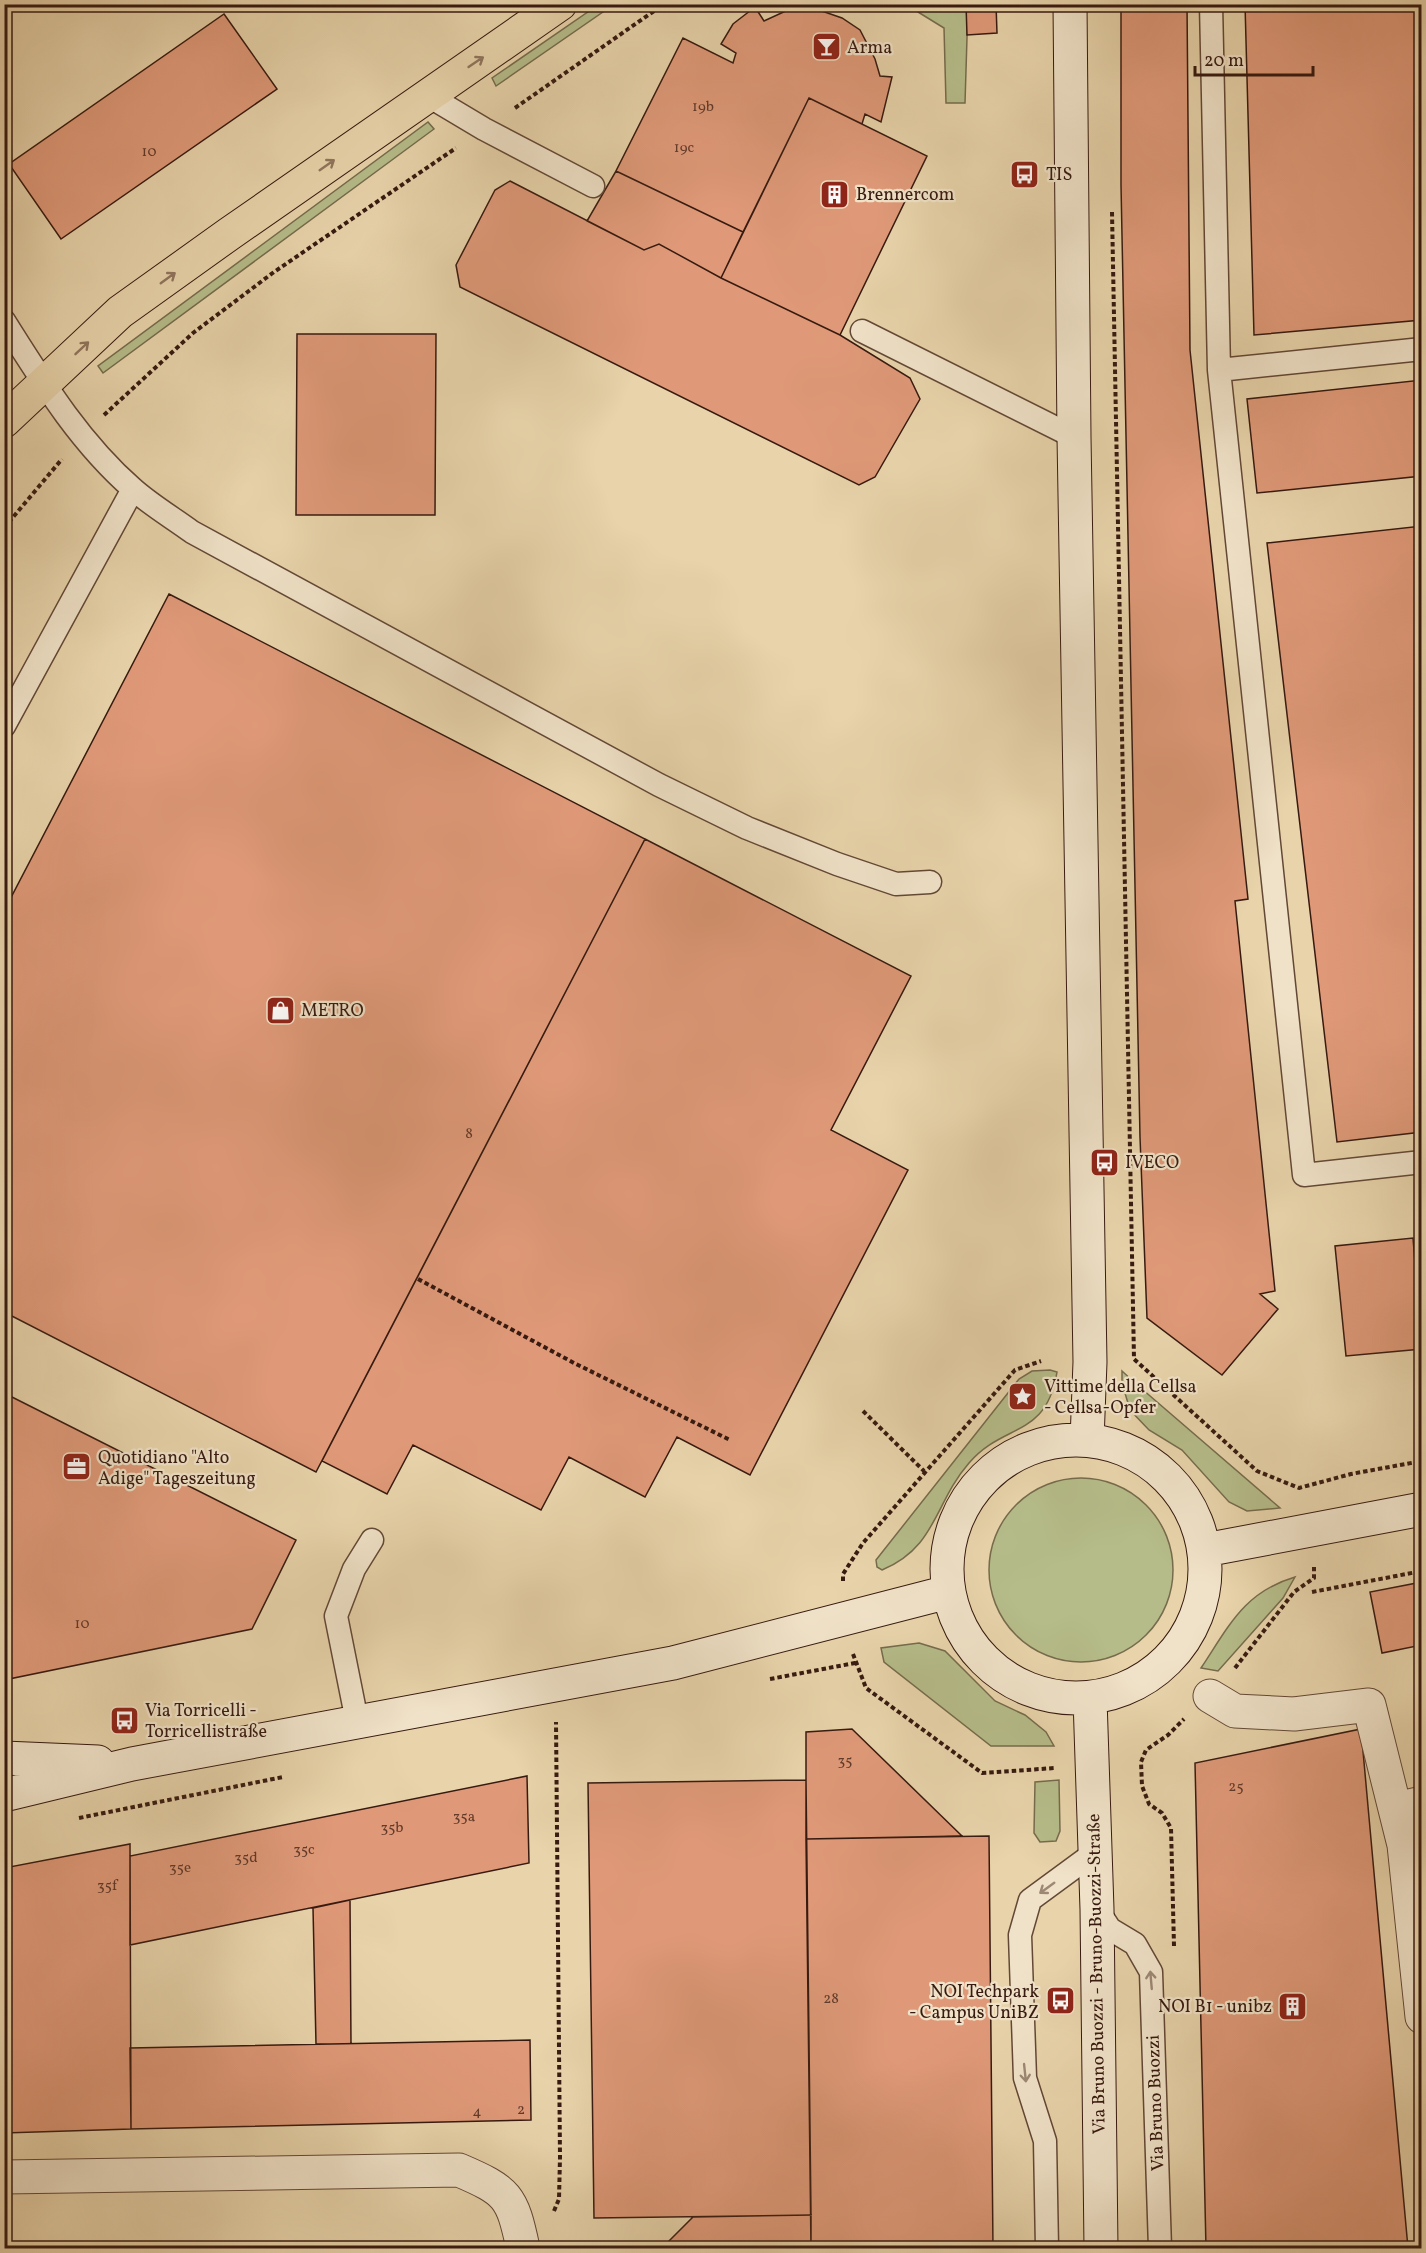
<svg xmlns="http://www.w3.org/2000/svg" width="1426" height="2253" viewBox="0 0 1426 2253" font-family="Vollkorn,serif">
<rect width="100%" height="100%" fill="#e8d3aa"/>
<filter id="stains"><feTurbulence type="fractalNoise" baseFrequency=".00333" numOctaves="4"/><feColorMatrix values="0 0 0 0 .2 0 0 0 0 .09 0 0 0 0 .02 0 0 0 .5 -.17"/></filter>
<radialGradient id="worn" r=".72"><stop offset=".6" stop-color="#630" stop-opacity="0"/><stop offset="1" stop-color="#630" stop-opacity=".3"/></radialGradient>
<path fill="#b5bc89" stroke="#766b4c" stroke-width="1.5" d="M598 5H613L496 86 492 78Z
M919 5H968L965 103H946L944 28 918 12Z
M428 122 434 129 103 373 98 366Z
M1050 1370 1057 1372C1046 1439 1004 1422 969 1463 934 1503 937 1547 882 1570L877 1567 876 1560 1019 1379 1032 1371Z
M1122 1371 1135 1383 1280 1508 1247 1511 1229 1502 1182 1450 1149 1430 1130 1410 1122 1383Z
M989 1570a92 92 0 1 1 184 0a92 92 0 1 1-184 0Z
M1295 1577 1283 1598 1218 1671 1201 1668C1229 1626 1244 1592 1295 1577Z
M919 1643 945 1651 995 1701 1025 1715 1046 1732 1054 1746H991L884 1662 881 1648Z
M1059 1780 1060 1831 1056 1841 1040 1842 1034 1833 1035 1782Z"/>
<path fill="#df9978" stroke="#371a10" stroke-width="1.5" d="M966 4H996L997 33 967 35Z
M1121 4H1187L1190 350 1248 899 1235 901 1275 1291 1260 1294 1278 1309 1222 1375 1147 1318 1140 1137 1121 185Z
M1245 4H1422V320L1254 335Z
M755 7 764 21 790 9H816L842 18 860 30 875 59 880 76 892 77 881 122 865 114 862 124 809 98 743 232 616 171 683 38 733 63 736 53 721 44 733 24Z
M224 14 277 89 61 239 9 164Z
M809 98 927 156 840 335 721 278Z
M616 171 743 232 721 278 659 244 644 250 587 221Z
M510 181 644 250 659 244 721 278 840 335 910 378 920 399 875 477 859 485 460 287 456 265 495 190Z
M297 334H436L435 515H296Z
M1422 380V476L1257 493 1247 399Z
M1422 526V1132L1337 1142 1267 543Z
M169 594 645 839 316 1472 4 1312V911Z
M645 839 911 976 831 1130 908 1170 750 1475 677 1437 645 1497 569 1457 541 1510 413 1445 387 1494 322 1461Z
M1413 1238 1422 1349 1346 1356 1335 1246Z
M4 1393 296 1540 252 1629 4 1680Z
M1422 1582V1645L1382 1653 1370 1592Z
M852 1729 962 1836 806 1839V1732Z
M1361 1729 1408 2248H1206L1195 1763Z
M527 1776 529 1863 130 1945V1856Z
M806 1780 811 2215 594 2218 588 1783Z
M989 1836 993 2248H811L806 1839Z
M130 1844 131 2129 4 2133V1868Z
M350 1900 351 2044H316L313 1908Z
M530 2040 531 2120 131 2129 130 2048Z
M811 2215V2248H662L693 2217Z"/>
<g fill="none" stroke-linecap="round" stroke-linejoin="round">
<defs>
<path id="lane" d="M1211 4 1219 370
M427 95 484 129 593 186
M4 321C42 381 79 442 133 489 151 505 173 518 192 532L659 785 747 828 837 864 896 884 930 882
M862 331 1074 437
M1422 349 1219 370 1304 1175 1422 1162
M4 726 133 489
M357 1721 336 1616 354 1569 372 1540
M1097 1909 1110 1929 1135 1944 1151 1972 1160 2248
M1047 2248 1045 2141 1025 2078 1020 1935 1030 1900 1094 1853"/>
<path id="street" d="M1210 1696 1235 1711 1294 1714 1369 1705 1404 1845 1422 2017
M1395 1809 1422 1803
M4 2177 459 2170C508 2191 512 2196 523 2248"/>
<path id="secondary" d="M1070 4 1074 437 1090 1362 1087 1440
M947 1569a129 129 0 1 1 258 0a129 129 0 1 1-258 0Z
M1205 1550 1422 1509
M1090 1699 1097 1909 1101 2248
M4 1758 98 1762
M4 1795 132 1764 673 1663 948 1592"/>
<path id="primary" d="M4 421 120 312 229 234 560 4"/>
</defs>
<use href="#lane" stroke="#634836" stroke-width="25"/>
<use href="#street" stroke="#634836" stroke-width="35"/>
<use href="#secondary" stroke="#371a10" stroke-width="35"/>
<use href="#primary" stroke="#371a10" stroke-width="35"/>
<path stroke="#371a10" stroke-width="4" stroke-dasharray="4.5 3" stroke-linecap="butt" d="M515 108 664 4
M1112 212 1134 1359 1257 1471 1299 1488 1351 1474 1422 1461
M104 415 193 333 274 272 456 148
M4 528 62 459
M418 1279 574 1363 730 1440
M863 1411 924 1471
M843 1581V1574L863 1543 1015 1370 1041 1361
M1312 1592 1422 1571
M853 1654 866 1688 982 1773 1055 1768
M1235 1668 1294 1592 1314 1578V1567
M770 1679 855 1663
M79 1818 283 1777
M1174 1946 1171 1828 1162 1813 1149 1804 1142 1786 1141 1762 1146 1750 1168 1735 1184 1719
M554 2211 559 2199 560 2157 556 1722"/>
<use href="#lane" stroke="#f0e2c8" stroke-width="22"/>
<use href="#street" stroke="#f0e2c8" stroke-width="33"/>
<use href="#secondary" stroke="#f0e2c8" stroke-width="33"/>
<use href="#primary" stroke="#e8d3aa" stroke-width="33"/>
</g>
<defs><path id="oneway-shaft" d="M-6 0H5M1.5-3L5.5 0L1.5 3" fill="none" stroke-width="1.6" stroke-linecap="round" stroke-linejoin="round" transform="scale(1.5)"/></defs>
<g stroke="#90765d">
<use href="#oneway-shaft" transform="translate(476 62) rotate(-34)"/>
<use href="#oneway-shaft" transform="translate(327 165) rotate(-35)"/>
<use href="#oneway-shaft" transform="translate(168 278) rotate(-36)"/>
<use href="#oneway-shaft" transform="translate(82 348) rotate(-43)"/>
</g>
<g stroke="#9d8875">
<use href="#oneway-shaft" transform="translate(1047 1888) rotate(144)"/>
<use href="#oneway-shaft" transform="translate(1151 1980) rotate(-95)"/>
<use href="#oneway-shaft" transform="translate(1025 2073) rotate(84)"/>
</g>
<defs>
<symbol id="bar-square" viewBox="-11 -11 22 22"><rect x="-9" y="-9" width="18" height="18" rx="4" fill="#8f2418" stroke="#f0e2c8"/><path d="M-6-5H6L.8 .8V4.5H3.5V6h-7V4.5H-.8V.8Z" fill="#fff"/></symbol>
<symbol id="bus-square" viewBox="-11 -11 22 22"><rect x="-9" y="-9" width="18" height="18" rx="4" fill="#8f2418" stroke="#f0e2c8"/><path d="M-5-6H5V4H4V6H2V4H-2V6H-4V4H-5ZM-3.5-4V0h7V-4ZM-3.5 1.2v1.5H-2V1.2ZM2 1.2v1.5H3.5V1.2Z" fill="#fff"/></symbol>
<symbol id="building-square" viewBox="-11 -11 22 22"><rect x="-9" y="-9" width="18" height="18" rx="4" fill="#8f2418" stroke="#f0e2c8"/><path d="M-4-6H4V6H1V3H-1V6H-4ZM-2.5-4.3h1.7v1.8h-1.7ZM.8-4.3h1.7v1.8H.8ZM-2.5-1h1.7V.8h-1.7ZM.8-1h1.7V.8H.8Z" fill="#fff"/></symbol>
<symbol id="shop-square" viewBox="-11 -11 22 22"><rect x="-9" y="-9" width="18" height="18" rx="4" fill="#8f2418" stroke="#f0e2c8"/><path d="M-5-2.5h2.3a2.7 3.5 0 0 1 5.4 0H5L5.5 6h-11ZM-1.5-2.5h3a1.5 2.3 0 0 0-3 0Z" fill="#fff"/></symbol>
<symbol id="sight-square" viewBox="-11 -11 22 22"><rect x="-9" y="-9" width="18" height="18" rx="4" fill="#8f2418" stroke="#f0e2c8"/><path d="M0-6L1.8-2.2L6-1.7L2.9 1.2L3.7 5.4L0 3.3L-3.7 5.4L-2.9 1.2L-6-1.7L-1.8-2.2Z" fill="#fff"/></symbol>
<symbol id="office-square" viewBox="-11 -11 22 22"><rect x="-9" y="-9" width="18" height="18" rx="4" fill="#8f2418" stroke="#f0e2c8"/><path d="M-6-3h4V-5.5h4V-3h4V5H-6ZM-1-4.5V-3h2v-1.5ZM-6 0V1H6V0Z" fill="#fff"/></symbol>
</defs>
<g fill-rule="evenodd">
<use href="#bar-square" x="810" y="30" width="33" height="33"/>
<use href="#bus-square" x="1008" y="158" width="33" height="33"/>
<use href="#building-square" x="818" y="178" width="33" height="33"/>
<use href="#shop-square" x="264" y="994" width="33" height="33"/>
<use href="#bus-square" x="1088" y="1146" width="33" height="33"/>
<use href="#sight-square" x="1006" y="1380" width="33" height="33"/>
<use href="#office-square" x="60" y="1450" width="33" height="33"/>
<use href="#bus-square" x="108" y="1704" width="33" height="33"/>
<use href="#bus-square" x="1044" y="1984" width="33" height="33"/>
<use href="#building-square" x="1276" y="1990" width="33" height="33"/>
</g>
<g text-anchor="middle" stroke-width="4.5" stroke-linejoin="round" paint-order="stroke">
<g font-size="15" fill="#613a2a">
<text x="703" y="111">19b</text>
<text x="684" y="152">19c</text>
<text x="149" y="156">10</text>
<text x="469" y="1138">8</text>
<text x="82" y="1628">10</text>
<text x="845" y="1765">35</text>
<text x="1236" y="1791">25</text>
<text x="464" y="1821">35a</text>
<text x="392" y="1832">35b</text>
<text x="304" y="1854">35c</text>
<text x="246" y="1862">35d</text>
<text x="180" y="1872">35e</text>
<text x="107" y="1890">35f</text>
<text x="831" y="2003">28</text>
<text x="521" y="2114">2</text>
<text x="477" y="2116">4</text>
</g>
<g font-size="18" fill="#371a10" stroke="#f0e2c8" text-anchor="start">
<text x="847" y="53">Arma</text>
<text x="1046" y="180">TIS</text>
<text x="856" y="200">Brennercom</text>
<text x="301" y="1016">METRO</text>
<text x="1125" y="1168">IVECO</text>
<text x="1044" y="1392">Vittime della Cellsa<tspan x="1044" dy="21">- Cellsa-Opfer</tspan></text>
<text x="98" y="1463">Quotidiano "Alto<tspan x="98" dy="21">Adige" Tageszeitung</tspan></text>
<text x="145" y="1716">Via Torricelli -<tspan x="145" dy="21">Torricellistraße</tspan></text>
<text x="1039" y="1997" text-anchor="end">NOI Techpark<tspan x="1039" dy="21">- Campus UniBZ</tspan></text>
<text x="1272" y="2012" text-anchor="end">NOI B1 - unibz</text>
</g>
<g font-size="18" fill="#371a10" stroke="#f0e2c8">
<text transform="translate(1096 1974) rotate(-91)" y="6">Via Bruno Buozzi - Bruno-Buozzi-Straße</text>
<text transform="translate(1155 2103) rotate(-92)" y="6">Via Bruno Buozzi</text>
</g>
</g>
<rect width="1426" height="2253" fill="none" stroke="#e8d3aa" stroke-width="24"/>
<rect x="6" y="6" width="1414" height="2241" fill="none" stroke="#371a10" stroke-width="3"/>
<rect x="12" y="12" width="1402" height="2229" fill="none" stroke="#371a10" stroke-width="1.5"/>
<path d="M1195 66v9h118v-9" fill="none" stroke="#371a10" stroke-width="3"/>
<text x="1204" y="66" font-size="18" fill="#371a10" stroke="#f0e2c8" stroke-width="4.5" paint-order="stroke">20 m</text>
<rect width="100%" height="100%" filter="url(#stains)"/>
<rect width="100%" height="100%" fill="url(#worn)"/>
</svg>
